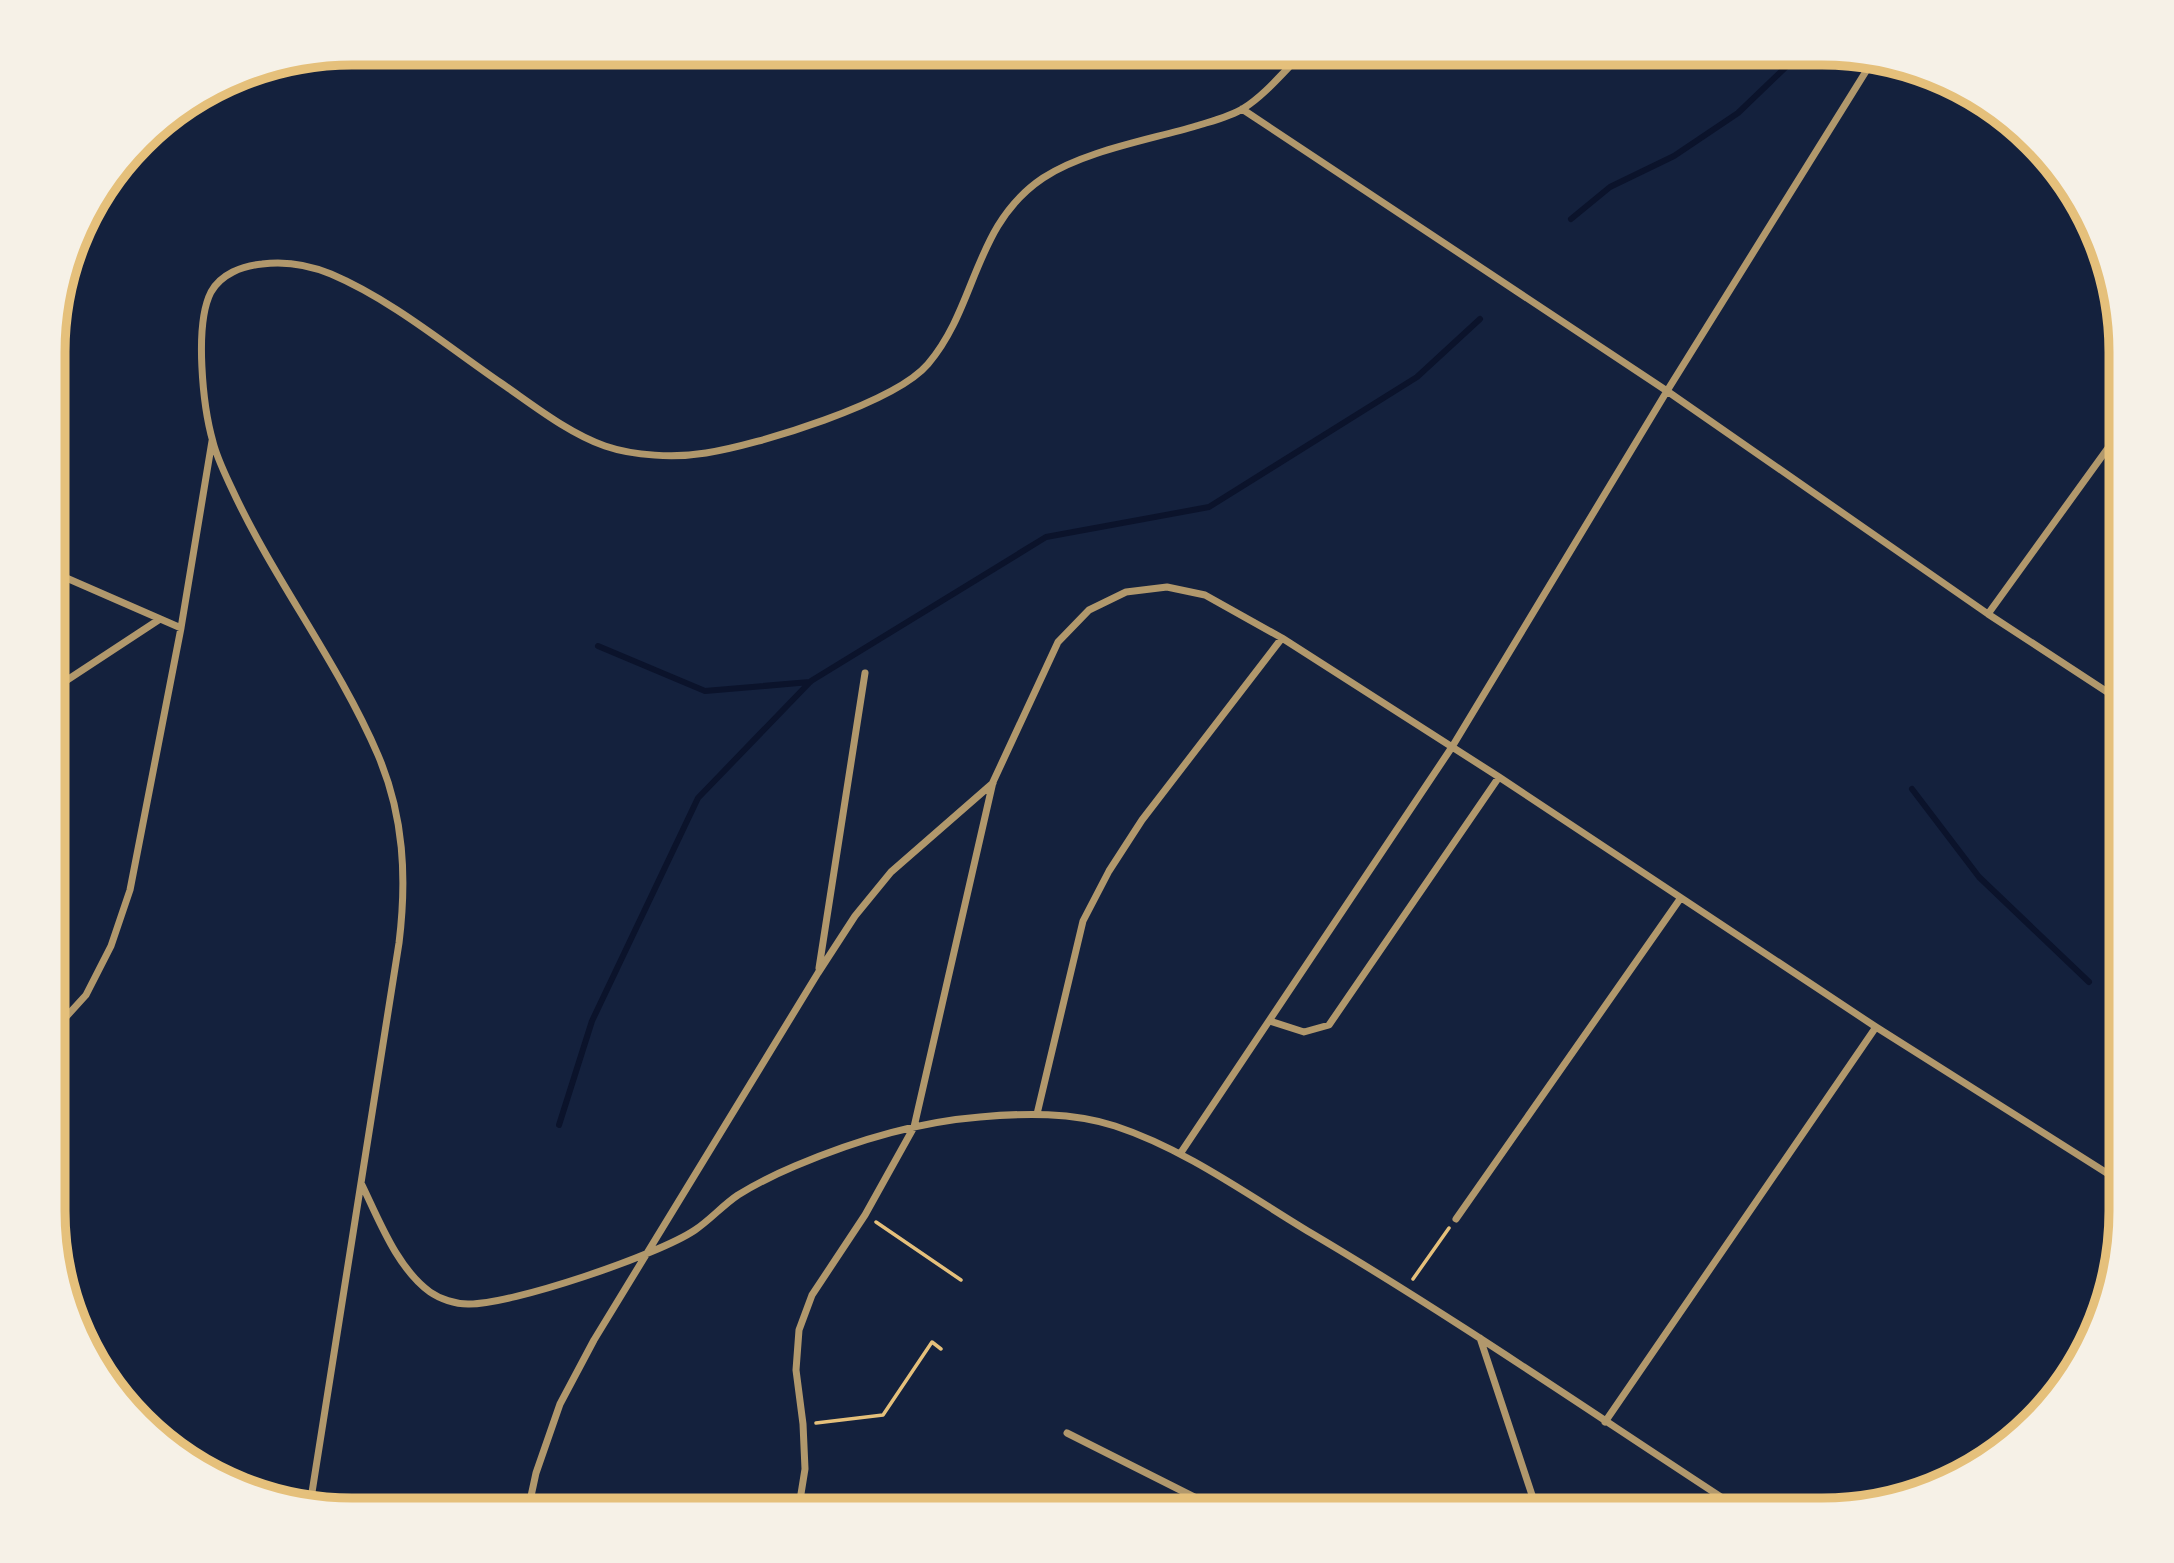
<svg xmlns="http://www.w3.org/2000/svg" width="2174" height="1563" viewBox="0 0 2174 1563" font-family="Ubuntu,sans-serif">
<rect width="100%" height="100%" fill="#14213d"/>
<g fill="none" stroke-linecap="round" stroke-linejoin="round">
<path stroke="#0b132b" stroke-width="6" d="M1571 219 1610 187 1674 156 1738 113 1790 63
M598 646 705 691 810 682
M1912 789 1979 877 2089 982
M559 1125 592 1021 698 798 811 681 1046 537 1209 507 1417 377 1480 319"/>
<path stroke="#e5c07b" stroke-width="3.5" d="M876 1222 961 1280
M1413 1279 1449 1228
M816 1423 883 1415 932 1342 941 1349"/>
<path stroke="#b1986c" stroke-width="7" d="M1964 91 2013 124
M1242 109 1667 391 1988 614 2121 701
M55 573 181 628
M1988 614 2121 430
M55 688 160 619
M819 968 865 673
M1270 1021 1304 1032 1329 1025 1499 777
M55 1029 86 995 111 946 130 890 181 628 212 441
M1037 1114 1083 921 1109 871 1142 820 1282 638
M1180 1154 1452 747 1667 391 1873 60
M362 1185C379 1220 397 1268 430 1292 440 1299 455 1304 468 1304 511 1305 658 1255 695 1230 710 1220 723 1205 738 1195 756 1184 776 1174 795 1166 854 1141 916 1122 980 1117 1024 1113 1072 1112 1115 1126 1185 1149 1248 1195 1311 1233 1458 1320 1598 1417 1741 1510
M1456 1219 1680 899
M1480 1338 1537 1510
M1605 1422 1876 1027
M1067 1433 1220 1510
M310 1505 399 943C407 878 404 816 378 755 338 662 274 580 232 489 225 474 217 458 213 442 203 407 194 325 211 292 221 274 242 266 262 264 285 261 309 265 331 274 392 300 447 346 501 383 533 405 568 433 605 446 634 456 675 458 706 453 758 445 895 403 928 364 978 305 973 225 1043 178 1084 151 1149 140 1196 126 1212 121 1230 117 1244 108 1266 94 1284 71 1303 53
M528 1510 536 1473 560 1404 594 1340 818 973 855 916 891 872 993 783
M795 1510 800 1500 805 1469 803 1424 796 1370 799 1330 812 1295 865 1215 914 1127 993 782 1058 642 1089 610 1126 592 1167 587 1205 595 1282 638 1499 777 1876 1027 2121 1182"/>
</g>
<path d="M0 0H2174V1563H0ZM352 65H1822A287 287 0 0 1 2109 352V1211A287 287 0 0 1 1822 1498H352A287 287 0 0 1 65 1211V352A287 287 0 0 1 352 65Z" fill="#f6f1e7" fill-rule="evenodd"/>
<path fill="none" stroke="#e5c07b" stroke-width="9" d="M352 65H1822A287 287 0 0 1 2109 352V1211A287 287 0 0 1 1822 1498H352A287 287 0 0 1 65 1211V352A287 287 0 0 1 352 65Z"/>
</svg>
